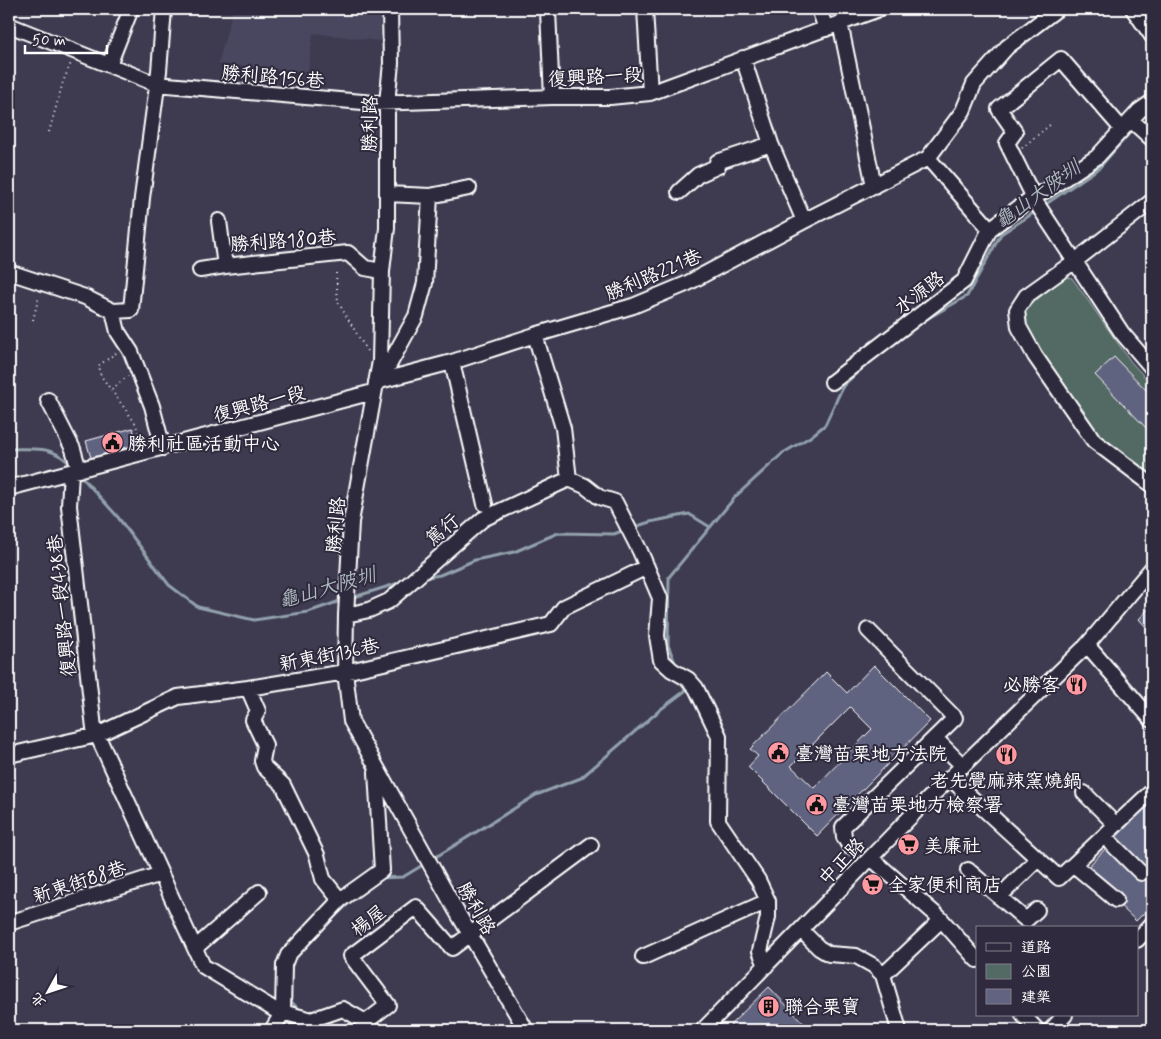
<svg xmlns="http://www.w3.org/2000/svg" width="1161" height="1039" viewBox="0 0 1161 1039" font-family="Mynerve,'LXGW WenKai TC',sans-serif">
<rect width="100%" height="100%" fill="#3e3b51"/>
<filter id="ink" filterUnits="userSpaceOnUse"><feTurbulence type="fractalNoise" baseFrequency=".02" numOctaves="2"/><feDisplacementMap in="SourceGraphic" scale="10" xChannelSelector="R" yChannelSelector="G"/><feConvolveMatrix kernelMatrix="1 2 1 2 8 2 1 2 1" color-interpolation-filters="sRGB"/></filter>
<g filter="url(#ink)">
<path fill="#48475f" d="M233 9H381L380 41 313 33 308 72 218 64Z"/>
<path fill="#526964" stroke="#a8b4b2" d="M1067 277 1072 278 1131 362 1152 385V481L1104 448 1021 333V313L1063 278Z"/>
<g fill="none" stroke-linecap="round" stroke-linejoin="round">
<path stroke="#92a1ab" stroke-width="3" d="M1043 206 1099 168 1134 128
M918 324 967 296 1001 234 1038 210
M9 449C37 449 53 445 73 467
M79 474 117 516 169 585 198 607 254 620 308 612 343 600
M631 528 650 522 689 514 710 527
M423 578 440 575 475 560 514 552 558 533 614 534 625 530
M351 598 405 581
M677 668 668 645 669 577 736 496 783 453 810 437 825 425 843 386 864 366
M431 860 536 795 581 778 661 709 685 691 682 681
M378 878 403 877 426 863
M328 923 360 893
M288 998 301 1012
M282 1030 290 1023 298 1030"/>
</g>
<path fill="#616380" stroke="#fff" fill-rule="evenodd" d="M1114 357 1152 396V434L1095 375Z
M133 428 137 444 91 458 86 441Z
M1152 605V634L1139 619Z
M874 665 930 721 817 836 748 767 758 756 750 749 826 672 847 693ZM850 707 872 729 814 788 791 766Z
M1152 800V905L1136 921 1084 871Z
M769 987 810 1030H735L730 1025Z"/>
<g fill="none" stroke-linecap="round" stroke-linejoin="round">
<defs>
<path id="minor" d="M390 9 391 63 387 103V228L382 271 380 361 351 522 346 615 345 672 351 721 454 907 526 1030
M645 9 650 93
M819 9 826 29
M1133 9 1152 36
M548 11 552 97
M840 23 874 186
M9 25 156 84 374 103 552 97H610L650 93 879 9
M743 58 771 144 804 221
M109 65 131 9
M1131 120 1152 139
M1122 129 1061 59 999 109 1015 132 1007 143 1037 204 1122 333 1152 368
M679 192 698 175 718 166 717 162 771 144
M387 194 430 196 469 188
M1152 201 1075 261 1026 296 1017 310 1019 327 1035 356 1094 441 1152 485
M219 221 225 266 348 253 365 268 382 271
M990 229 928 158 963 111 974 84 1007 47 1057 9
M200 270 225 266
M9 272 85 297 113 311 131 310 142 198 159 71 164 9
M113 311 118 332 131 352 152 406 163 448
M535 335 563 428 569 479 585 486 599 497 615 502 640 551 660 598 657 636 661 660 672 670 688 679 696 688 719 736 718 821 758 880 768 901V917L760 951 766 966
M452 362 485 504
M378 380 389 365 416 316 425 283 430 196
M376 382 452 362 535 335 633 306 686 284 804 221 928 158
M832 382 964 281 990 229 1033 197 1047 190 1097 157 1139 111 1152 102
M48 400 73 449 79 470
M71 472 69 506 94 728 203 966 275 1010 311 1020 319 1030
M9 488 373 392
M346 615 369 610 389 601 483 519 569 479
M1087 645 1152 720
M248 688 258 711 253 720 265 745 262 761 264 767 283 785 317 855 323 879 340 900
M935 738 963 766
M9 755 97 735 178 697 248 688 345 672 551 624 564 607 647 567
M950 778 1059 878 1152 791
M1084 793 1116 825
M1104 836 1141 873
M850 847 844 837 843 827 955 718 868 630
M871 858 940 918 977 960
M1074 865 1116 900
M968 870 1026 920 1037 910
M999 897 1038 859
M9 923 161 874
M801 930 819 948 829 954 856 956 874 966 883 975 899 1030
M1137 940 1152 924
M195 948 259 892
M643 957 768 901
M883 975 936 925 940 918
M283 1012 284 965 288 955 340 900 382 870 376 772
M1023 1015 1037 1030
M311 1020 343 1009 366 1022 388 1005 351 956 416 907 452 948 591 845
M272 1030 283 1012
M703 1030 917 810 1087 645 1152 568
M1051 1030 1065 1015"/>
</defs>
<use href="#minor" stroke="#fff" stroke-width="18"/>
<path stroke="#fff" stroke-width="2" stroke-dasharray="1 4" stroke-linecap="butt" d="M49 132 63 82 71 63
M1022 148 1051 124
M336 273 338 302 367 351
M33 320 39 296
M116 353 98 366 101 376 136 424 140 441
M112 389 128 376
M1130 1030 1134 1028 1152 1025"/>
<use href="#minor" stroke="#2f2a3d" stroke-width="14"/>
</g>
</g>
<defs>
<symbol id="civic-disc" viewBox="-11 -11 22 22"><circle r="9.5" fill="#ff9aa2" stroke="#2f2a3d"/><path d="M-.6-6.5H3V-4.5H.6V-3L4-1V1h2V6H-6V1h2V-1L-.6-3ZM-1.2 2.5V6h2.4V2.5Z" fill="#111"/></symbol>
<symbol id="restaurant-disc" viewBox="-11 -11 22 22"><circle r="9.5" fill="#ff9aa2" stroke="#2f2a3d"/><path d="M-5-6h1v4h1v-4h1v4h1v-4h1v5L-1.5 .5V6h-2V.5L-5-1ZM5-6V6H3V1.5H1.5Q1.5-4 5-6Z" fill="#111"/></symbol>
<symbol id="supermarket-disc" viewBox="-11 -11 22 22"><circle r="9.5" fill="#ff9aa2" stroke="#2f2a3d"/><path d="M-6-5.5h2.5l.6 2H6L4.5 2H-2.5L-4.4-4H-6ZM-1.5 3.2a1.3 1.3 0 1 0 .1 0ZM3 3.2a1.3 1.3 0 1 0 .1 0Z" fill="#111"/></symbol>
<symbol id="building-disc" viewBox="-11 -11 22 22"><circle r="9.5" fill="#ff9aa2" stroke="#2f2a3d"/><path d="M-4-6H4V6H1V3H-1V6H-4ZM-2.5-4.3h1.7v1.8h-1.7ZM.8-4.3h1.7v1.8H.8ZM-2.5-1h1.7V.8h-1.7ZM.8-1h1.7V.8H.8Z" fill="#111"/></symbol>
</defs>
<g fill-rule="evenodd">
<use href="#civic-disc" x="100" y="430" width="25" height="25"/>
<use href="#restaurant-disc" x="1064" y="672" width="25" height="25"/>
<use href="#civic-disc" x="766" y="740" width="25" height="25"/>
<use href="#restaurant-disc" x="994" y="742" width="25" height="25"/>
<use href="#civic-disc" x="804" y="792" width="25" height="25"/>
<use href="#supermarket-disc" x="896" y="832" width="25" height="25"/>
<use href="#supermarket-disc" x="860" y="872" width="25" height="25"/>
<use href="#building-disc" x="756" y="994" width="25" height="25"/>
</g>
<g text-anchor="middle" stroke-width="4" stroke-linejoin="round" paint-order="stroke">
<g font-size="19" fill="#fff" stroke="#2f2a3d">
<text transform="translate(273 76) rotate(5)" y="7">勝利路156巷</text>
<text transform="translate(595 76) rotate(-3)" y="7">復興路一段</text>
<text transform="translate(369 124) rotate(-89)" y="7">勝利路</text>
<text transform="translate(283 240) rotate(-4)" y="7">勝利路180巷</text>
<text transform="translate(653 274) rotate(-23)" y="7">勝利路221巷</text>
<text transform="translate(919 292) rotate(-37)" y="7">水源路</text>
<text transform="translate(259 403) rotate(-15)" y="7">復興路一段</text>
<text transform="translate(335 525) rotate(-85)" y="7">勝利路</text>
<text transform="translate(442 529) rotate(-41)" y="7">篤行</text>
<text transform="translate(61 606) rotate(-96)" y="7">復興路一段438巷</text>
<text transform="translate(329 654) rotate(-11)" y="7">新東街136巷</text>
<text transform="translate(841 861) rotate(-46)" y="7">中正路</text>
<text transform="translate(79 881) rotate(-18)" y="7">新東街88巷</text>
<text transform="translate(477 908) rotate(60)" y="7">勝利路</text>
<text transform="translate(368 920) rotate(-37)" y="7">楊屋</text>
</g>
<g font-size="19" fill="#fff" stroke="#2f2a3d" text-anchor="start">
<text x="128" y="450">勝利社區活動中心</text>
<text x="1060" y="691" text-anchor="end">必勝客</text>
<text x="795" y="760">臺灣苗栗地方法院</text>
<text x="1006" y="787" text-anchor="middle">老先覺麻辣窯燒鍋</text>
<text x="832" y="811">臺灣苗栗地方檢察署</text>
<text x="924" y="852">美廉社</text>
<text x="888" y="891">全家便利商店</text>
<text x="784" y="1013">聯合栗寶</text>
</g>
<g font-size="20" font-style="italic" fill="#aeb9c0" stroke="#2f2a3d">
<text transform="translate(1037 194) rotate(-36)" y="7">龜山大陂圳</text>
<text transform="translate(327 587) rotate(-16)" y="7">龜山大陂圳</text>
</g>
</g>
<rect width="1161" height="1039" fill="none" stroke="#2f2a3d" stroke-width="30"/>
<rect x="15" y="15" width="1131" height="1009" fill="none" stroke="#fff" stroke-width="2" filter="url(#ink)"/>
<rect x="976" y="926" width="162" height="90" fill="#2f2a3d" stroke="#827f8b"/>
<rect x="986" y="943" width="25" height="8" fill="#2f2a3d" stroke="#827f8b"/>
<text x="1021" y="952" font-size="15" fill="#ffffff">道路</text>
<rect x="986" y="964" width="25" height="15" fill="#526964" stroke="#827f8b"/>
<text x="1021" y="976" font-size="15" fill="#ffffff">公園</text>
<rect x="986" y="989" width="25" height="15" fill="#616380" stroke="#827f8b"/>
<text x="1021" y="1002" font-size="15" fill="#ffffff">建築</text>
<g transform="translate(48 992) rotate(230)" stroke="#2f2a3d" stroke-width="4" paint-order="stroke">
<path d="M0-4L9 19L0 12L-9 19Z" fill="#ffffff"/>
<text y="-8" font-size="14" font-weight="bold" text-anchor="middle" fill="#ffffff">北</text>
</g>
<path d="M25 45v8h82v-8" fill="none" stroke="#ffffff" stroke-width="2.5"/>
<text x="32" y="45" font-size="15" fill="#ffffff" stroke="#2f2a3d" stroke-width="4" paint-order="stroke">50 m</text>
</svg>
